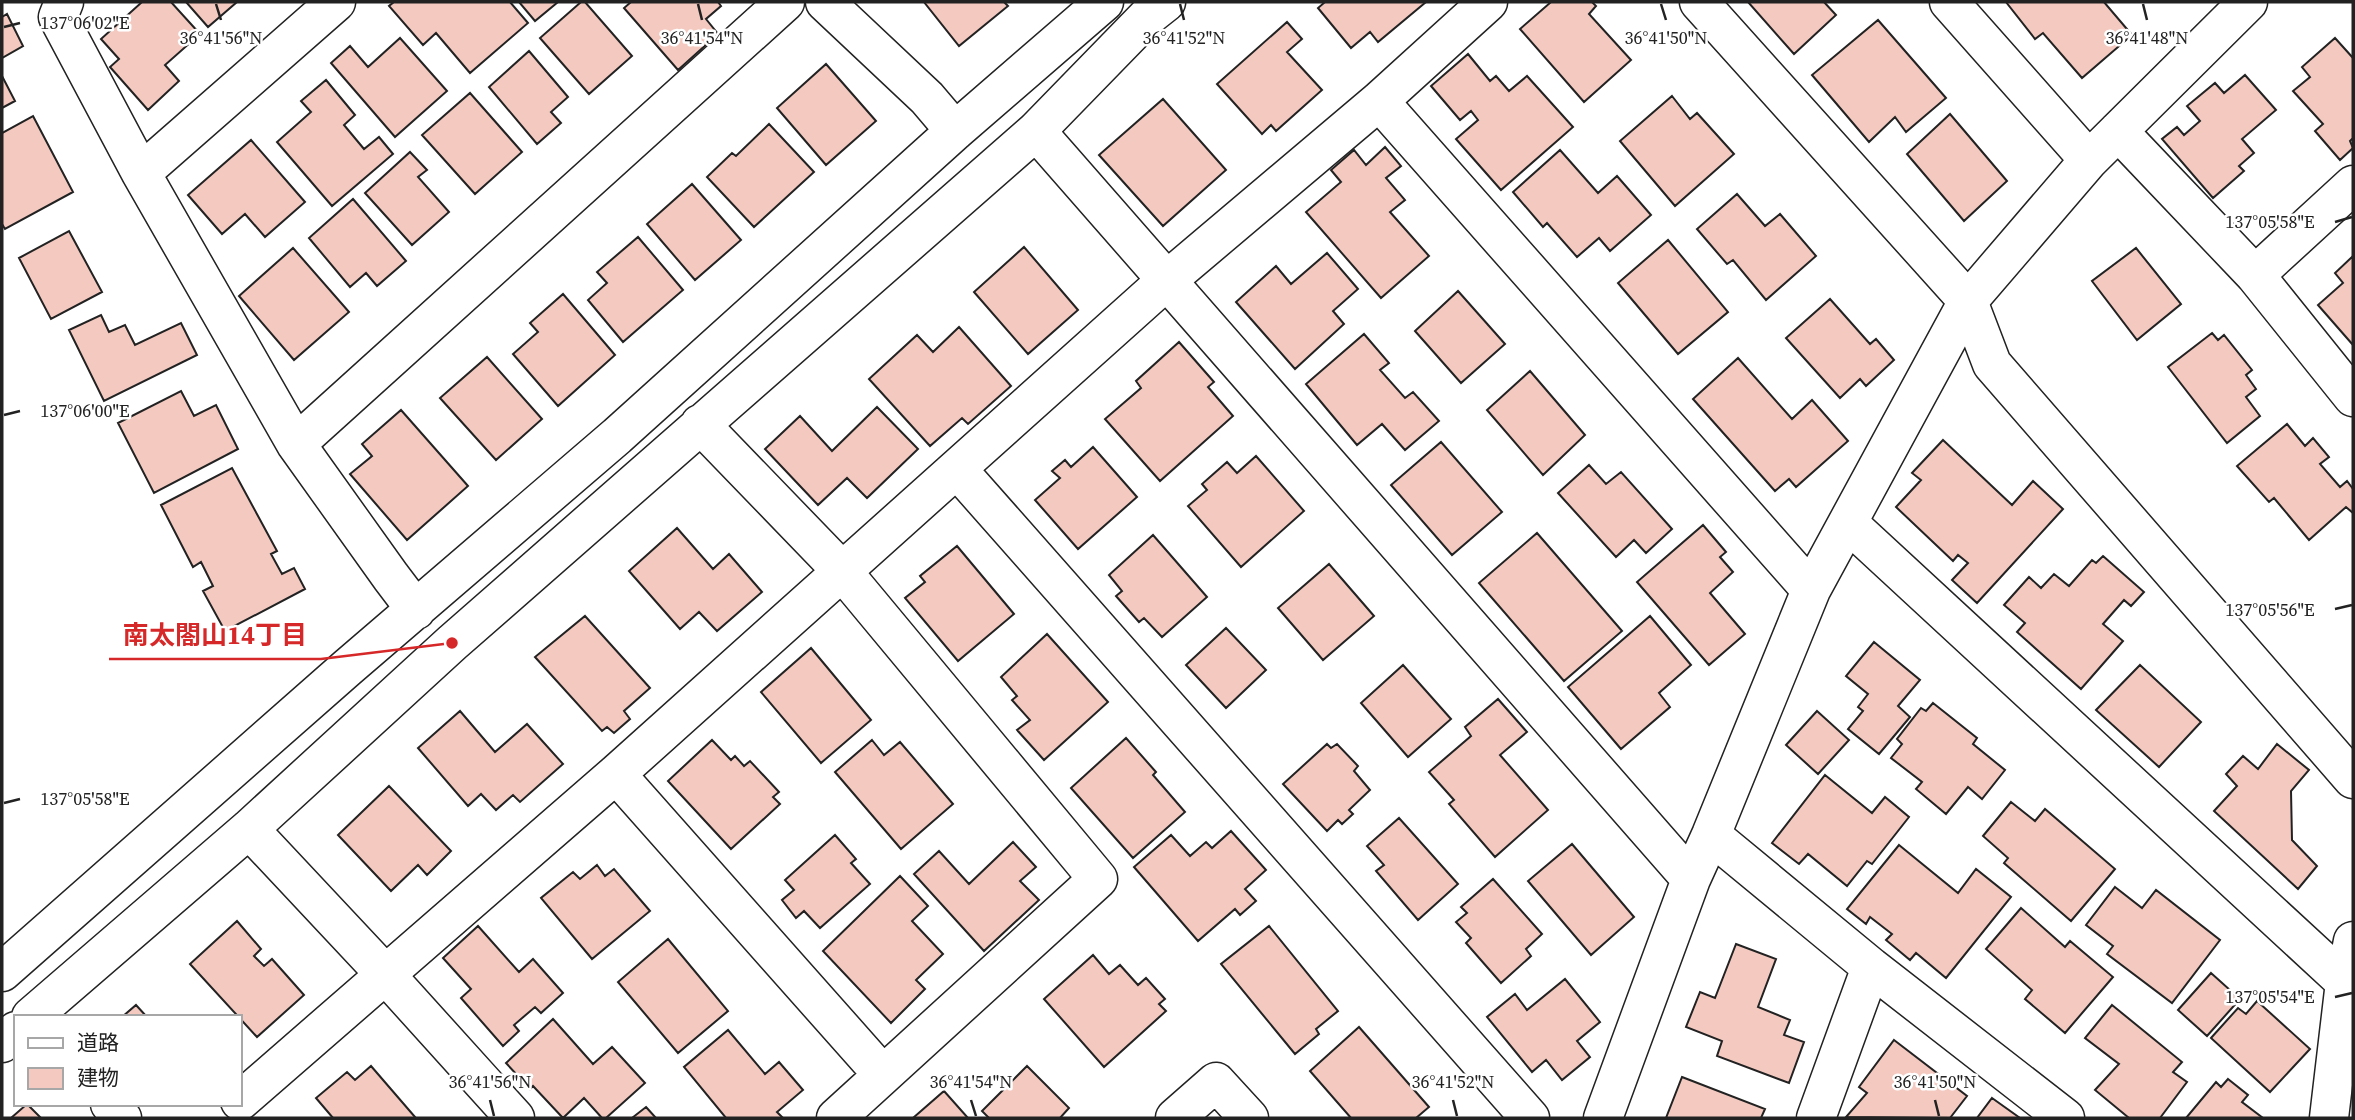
<svg xmlns="http://www.w3.org/2000/svg" width="2355" height="1120" viewBox="0 0 2355 1120" font-family="'Source Serif 4','Noto Sans JP',serif">
<rect width="100%" height="100%" fill="#fff"/>
<path fill="#f3c9c0" stroke="#222" stroke-width="2" d="M142 2H171L200 34 165 65 179 81 148 110 110 67 119 59 101 39Z
M186 2H237L208 27Z
M394 2H510L528 23 470 73 436 33 423 45 389 6Z
M519 2H558L535 21Z
M581 2H585L632 56 589 94 540 38Z
M631 2H718L721 6 706 19 718 34 678 70 624 8Z
M924 2H1004L1008 6 959 46Z
M1325 2H1426L1378 42 1370 32 1351 48 1318 8Z
M1551 2H1592L1596 6 1589 14 1631 60 1584 102 1520 29Z
M1748 2H1824L1836 15 1794 54Z
M2006 2H2104L2132 35 2082 78 2043 33 2035 39Z
M7 14 23 46 2 58V17Z
M1878 20 1946 98 1906 132 1895 117 1869 142 1812 75Z
M1287 22 1302 39 1287 52 1322 90 1276 131 1271 125 1262 134 1217 84Z
M400 38 447 91 395 137 331 63 350 46 368 67Z
M2335 38 2353 58V138L2350 141 2353 148 2340 160 2315 131 2323 124 2293 91 2310 77 2302 67Z
M529 51 568 97 551 112 561 123 537 144 489 87Z
M1468 54 1490 81 1496 76 1509 91 1527 76 1573 127 1501 190 1456 139 1478 120 1471 111 1460 120 1431 86Z
M826 64 876 121 826 165 777 108Z
M2245 75 2276 110 2242 139 2254 153 2239 166 2244 171 2213 198 2162 139 2177 127 2184 135 2200 121 2187 106 2215 83 2224 93Z
M2 76 15 101 2 108Z
M326 80 355 115 344 125 364 149 379 137 393 154 332 206 277 142 311 112 301 101Z
M470 93 522 152 475 194 422 135Z
M1672 96 1690 119 1697 113 1734 154 1675 206 1620 141Z
M1163 99 1226 170 1163 226 1099 155Z
M1950 114 2007 181 1964 221 1907 154Z
M33 116 73 192 5 229 2 224V133Z
M769 124 814 172 754 227 707 177 732 153 736 156Z
M251 140 305 202 265 237 245 214 222 234 188 195Z
M1385 147 1401 166 1386 178 1405 200 1390 212 1429 256 1381 298 1306 212 1341 182 1331 170 1354 150 1366 165Z
M1560 150 1598 193 1617 176 1651 215 1610 251 1599 238 1577 257 1547 223 1543 227 1513 192Z
M410 152 427 170 418 177 449 212 412 245 365 193Z
M692 184 741 240 695 280 647 224Z
M1737 194 1765 226 1780 214 1816 256 1766 300 1733 260 1727 264 1697 229Z
M353 199 406 261 377 286 366 273 350 287 309 238Z
M69 231 102 292 51 319 19 258Z
M638 237 683 290 623 342 588 300 607 283 597 272Z
M1668 240 1728 312 1678 354 1618 283Z
M1024 247 1078 310 1028 354 974 292Z
M293 248 349 312 294 360 239 296Z
M2136 248 2181 304 2137 340 2092 281Z
M1327 253 1358 289 1333 311 1344 324 1295 369 1236 302 1276 266 1291 284Z
M2353 256V345L2318 305 2343 283 2335 273Z
M1458 291 1505 344 1461 383 1415 331Z
M563 294 615 355 558 406 513 354 538 332 530 323Z
M1830 299 1870 344 1876 339 1894 360 1866 386 1860 379 1840 398 1786 338Z
M101 315 109 332 125 325 135 345 181 323 197 355 104 401 69 330Z
M959 327 1011 386 968 424 962 418 930 446 869 379 917 335 933 352Z
M2212 333 2218 340 2224 335 2252 370 2246 375 2256 389 2246 397 2260 416 2227 443 2168 367Z
M1364 334 1389 363 1380 370 1405 398 1413 392 1439 421 1405 450 1382 424 1357 445 1306 384Z
M1179 342 1214 382 1208 387 1233 416 1160 481 1105 419 1141 388 1136 381Z
M487 357 542 419 496 460 440 398Z
M1738 358 1792 419 1812 400 1848 441 1796 487 1789 479 1775 491 1693 399Z
M1530 371 1585 435 1543 475 1487 410Z
M181 391 194 416 216 405 238 449 154 493 118 423Z
M877 407 918 449 867 498 847 478 818 505 765 449 800 416 832 451Z
M401 410 468 486 407 540 350 474 372 456 362 444Z
M2287 424 2305 446 2313 438 2329 457 2320 464 2340 487 2347 481 2353 489V513L2346 507 2309 540 2274 498 2269 502 2237 466Z
M1943 440 2012 505 2033 481 2063 509 1977 603 1952 580 1968 563 1958 555 1953 561 1896 507 1921 480 1912 473Z
M1441 442 1502 512 1452 555 1391 485Z
M1093 447 1137 497 1078 549 1035 500 1060 478 1052 471 1065 460 1071 467Z
M1256 456 1304 511 1241 567 1188 506 1207 490 1202 484 1227 462 1237 473Z
M1589 465 1606 484 1621 472 1672 529 1646 553 1634 540 1616 557 1558 493Z
M232 468 277 551 271 554 282 574 294 568 305 589 225 631 203 591 213 586 201 562 193 567 161 505Z
M1703 525 1726 552 1720 557 1733 572 1710 593 1745 634 1709 665 1637 582Z
M677 528 713 569 729 554 762 592 717 631 699 612 680 629 629 571Z
M1537 533 1622 631 1564 681 1479 583Z
M1153 535 1207 597 1162 637 1144 618 1139 622 1116 596 1122 591 1109 575Z
M957 546 1014 614 958 661 905 598 925 582 920 576Z
M2103 556 2144 592 2131 606 2124 600 2103 624 2123 641 2081 689 2017 632 2025 623 2004 605 2029 577 2041 588 2054 574 2069 586 2092 560 2096 563Z
M1329 564 1374 616 1323 660 1278 608Z
M585 616 650 688 624 711 630 719 614 733 607 727 602 731 535 657Z
M1650 616 1691 665 1659 693 1670 707 1621 749 1568 687Z
M1226 628 1266 670 1226 708 1186 665Z
M1047 634 1108 702 1044 760 1017 730 1030 720 1012 700 1017 696 1001 677Z
M1874 642 1920 680 1898 706 1910 717 1879 754 1848 729 1863 711 1858 707 1868 694 1846 676Z
M811 648 871 720 821 763 761 692Z
M1403 665 1451 719 1408 757 1361 703Z
M2140 665 2201 722 2159 767 2096 710Z
M1498 699 1527 732 1500 755 1548 810 1495 857 1449 804 1454 800 1429 772 1471 736 1465 727Z
M1933 703 1977 738 1973 744 2005 770 1982 799 1968 787 1946 814 1916 789 1922 782 1891 758 1902 744 1897 739 1921 708 1926 711Z
M460 711 495 752 527 724 563 764 520 802 513 795 496 810 481 794 468 806 418 748Z
M1817 711 1849 740 1818 774 1786 745Z
M1126 738 1156 772 1153 775 1185 812 1133 858 1071 788Z
M712 740 731 760 735 756 744 766 750 761 779 792 773 797 780 804 731 849 668 781Z
M872 740 884 755 900 742 953 804 901 849 835 772Z
M1327 744 1331 748 1337 744 1358 766 1354 771 1370 790 1349 810 1353 814 1342 824 1338 820 1327 831 1283 784Z
M2277 744 2309 770 2291 791 2292 840 2317 866 2298 889 2214 811 2237 786 2226 774 2243 756 2258 769Z
M1825 775 1872 813 1885 797 1909 817 1872 864 1867 861 1847 886 1808 854 1799 864 1772 843Z
M389 786 451 851 427 875 418 865 391 891 338 835Z
M2011 802 2035 821 2045 809 2115 869 2071 921 2004 863 2008 858 1983 836Z
M1399 818 1458 884 1418 920 1376 871 1384 865 1367 846Z
M1231 831 1266 870 1245 889 1256 901 1240 915 1235 909 1198 941 1134 867 1171 835 1190 856 1206 842 1212 848Z
M835 835 856 859 851 863 870 884 820 928 804 911 796 918 782 900 794 890 785 880Z
M1013 842 1036 867 1020 881 1039 900 984 951 914 874 939 851 969 884Z
M1572 844 1634 917 1591 955 1528 881Z
M1899 845 1958 893 1976 869 2011 897 1946 978 1916 953 1910 960 1886 940 1892 934 1870 917 1866 924 1847 909Z
M597 865 605 876 614 869 650 911 592 959 541 898 573 872 580 879Z
M900 876 928 906 912 921 943 954 916 980 925 989 891 1023 823 951Z
M1493 879 1542 934 1526 949 1531 956 1501 983 1466 943 1471 938 1456 922 1467 913 1461 907Z
M2115 887 2142 908 2156 890 2220 940 2172 1003 2107 954 2113 946 2086 925Z
M2021 908 2065 947 2070 941 2113 977 2065 1033 2025 999 2032 990 1986 949Z
M237 921 261 949 254 956 264 966 272 959 304 995 257 1037 190 964Z
M478 926 519 972 533 959 563 993 541 1013 535 1007 514 1025 519 1031 503 1046 461 998 471 989 443 958Z
M1269 926 1338 1011 1316 1029 1319 1034 1295 1054 1221 964Z
M668 939 728 1011 678 1053 618 982Z
M1736 944 1776 959 1758 1007 1790 1020 1784 1035 1804 1042 1789 1083 1717 1056 1722 1041 1686 1027 1700 992 1715 998Z
M1093 955 1109 974 1120 965 1138 985 1146 978 1165 999 1159 1004 1166 1011 1104 1067 1044 999Z
M2211 973 2240 999 2207 1036 2178 1010Z
M1565 979 1600 1022 1577 1041 1590 1057 1562 1080 1546 1060 1532 1072 1487 1017 1515 994 1527 1010Z
M2257 1001 2310 1049 2270 1092 2211 1038 2238 1008 2246 1014Z
M136 1005 147 1017H122Z
M2112 1005 2182 1062 2173 1072 2187 1082 2160 1118H2129L2095 1090 2119 1064 2085 1038Z
M553 1019 593 1064 612 1047 645 1083 606 1118H602L584 1098 563 1118 533 1086 530 1089 506 1063Z
M1359 1027 1429 1107 1416 1118H1351L1310 1071Z
M728 1030 765 1074 779 1062 803 1090 777 1112 783 1118H726L684 1067Z
M1894 1040 1967 1096 1950 1118 1846 1117 1867 1093 1859 1087Z
M371 1066 415 1117 414 1118H333L316 1098 347 1072 355 1080Z
M1027 1066 1069 1108 1060 1118H989L982 1111Z
M1682 1077 1765 1109 1761 1118H1666Z
M2228 1079 2248 1095 2242 1102 2263 1118H2186L2216 1082 2221 1087Z
M944 1091 968 1118H913Z
M1992 1098 2020 1118H1977Z
M27 1104 41 1118H11Z
M646 1107 656 1118H632Z"/>
<g fill="none" stroke-linecap="round" stroke-linejoin="round">
<defs>
<path id="minor" d="M64 2 58 17 141 173 296 444 391 577 416 610
M825 2 927 98 955 131
M1699 2 1968 301 1992 364 2353 779
M1949 2 2089 160
M1379 101 1811 590
M1036 131 1691 879
M2118 131 2255 275
M141 173 336 2
M2353 185 2255 275 2353 397
M700 424 842 571 1098 879 836 1118
M296 444 785 2
M957 469 1530 1118
M1848 523 2345 982
M616 774 883 1075
M249 829 384 973 515 1118
M1711 835 1871 967 2065 1118
M2 972 347 668 617 436 955 131 1104 2
M31 1017 249 829 452 643 1036 131 1147 17 1166 2
M2 1043 16 1031
M240 1101 616 774 1166 281 1379 101 1488 2
M110 1104 122 1118
M1175 1118 1216 1082 1249 1118
M1603 1118 1691 879 1711 835 1811 590 1968 301 2089 160 2248 2
M1816 1118 1871 967
M2329 1118 2345 982 2353 941"/>
</defs>
<use href="#minor" stroke="#222" stroke-width="41"/>
<use href="#minor" stroke="#fff" stroke-width="38"/>
</g>
<path fill="none" stroke="#222" stroke-width="2.5" d="M216 4 221 20M698 4 702 20M1180 4 1184 20M1661 4 1666 20M2143 4 2147 20M4 27 20 23M2335 222 2352 217M4 415 20 411M2335 609 2352 605M4 803 20 799M2335 997 2352 993M490 1100 494 1116M971 1100 976 1116M1453 1100 1457 1116M1935 1100 1939 1116"/>
<g font-size="18" text-anchor="middle" fill="#222" stroke="#fff" stroke-width="5" stroke-linejoin="round" paint-order="stroke">
<text x="85" y="29">137°06'02"E</text>
<text x="2147" y="44">36°41'48"N</text>
<text x="221" y="44">36°41'56"N</text>
<text x="702" y="44">36°41'54"N</text>
<text x="1184" y="44">36°41'52"N</text>
<text x="1666" y="44">36°41'50"N</text>
<text x="2270" y="228">137°05'58"E</text>
<text x="85" y="417">137°06'00"E</text>
<text x="2270" y="616">137°05'56"E</text>
<text x="85" y="805">137°05'58"E</text>
<text x="2270" y="1003">137°05'54"E</text>
<text x="490" y="1088">36°41'56"N</text>
<text x="971" y="1088">36°41'54"N</text>
<text x="1453" y="1088">36°41'52"N</text>
<text x="1935" y="1088">36°41'50"N</text>
</g>
<path fill="none" stroke="#d62828" stroke-width="2.5" d="M452 643L321 659H109"/>
<circle fill="#d62828" stroke="#fff" stroke-width="2.5" cx="452" cy="643" r="7"/>
<g font-size="26" text-anchor="middle" font-weight="bold" fill="#d62828" stroke="#fff" stroke-width="5" stroke-linejoin="round" paint-order="stroke">
<text x="215" y="644">南太閤山14丁目</text>
</g>
<rect width="2355" height="1120" fill="none" stroke="#222222" stroke-width="7"/>
<rect x="14" y="1015" width="228" height="91" fill="#ffffff" stroke="#a7a7a7" stroke-width="2"/>
<rect x="28" y="1038" width="35" height="10" fill="#ffffff" stroke="#a7a7a7" stroke-width="2"/>
<text x="77" y="1050" font-size="21" fill="#222222">道路</text>
<rect x="28" y="1068" width="35" height="21" fill="#f3c9c0" stroke="#a7a7a7" stroke-width="2"/>
<text x="77" y="1085" font-size="21" fill="#222222">建物</text>
</svg>
